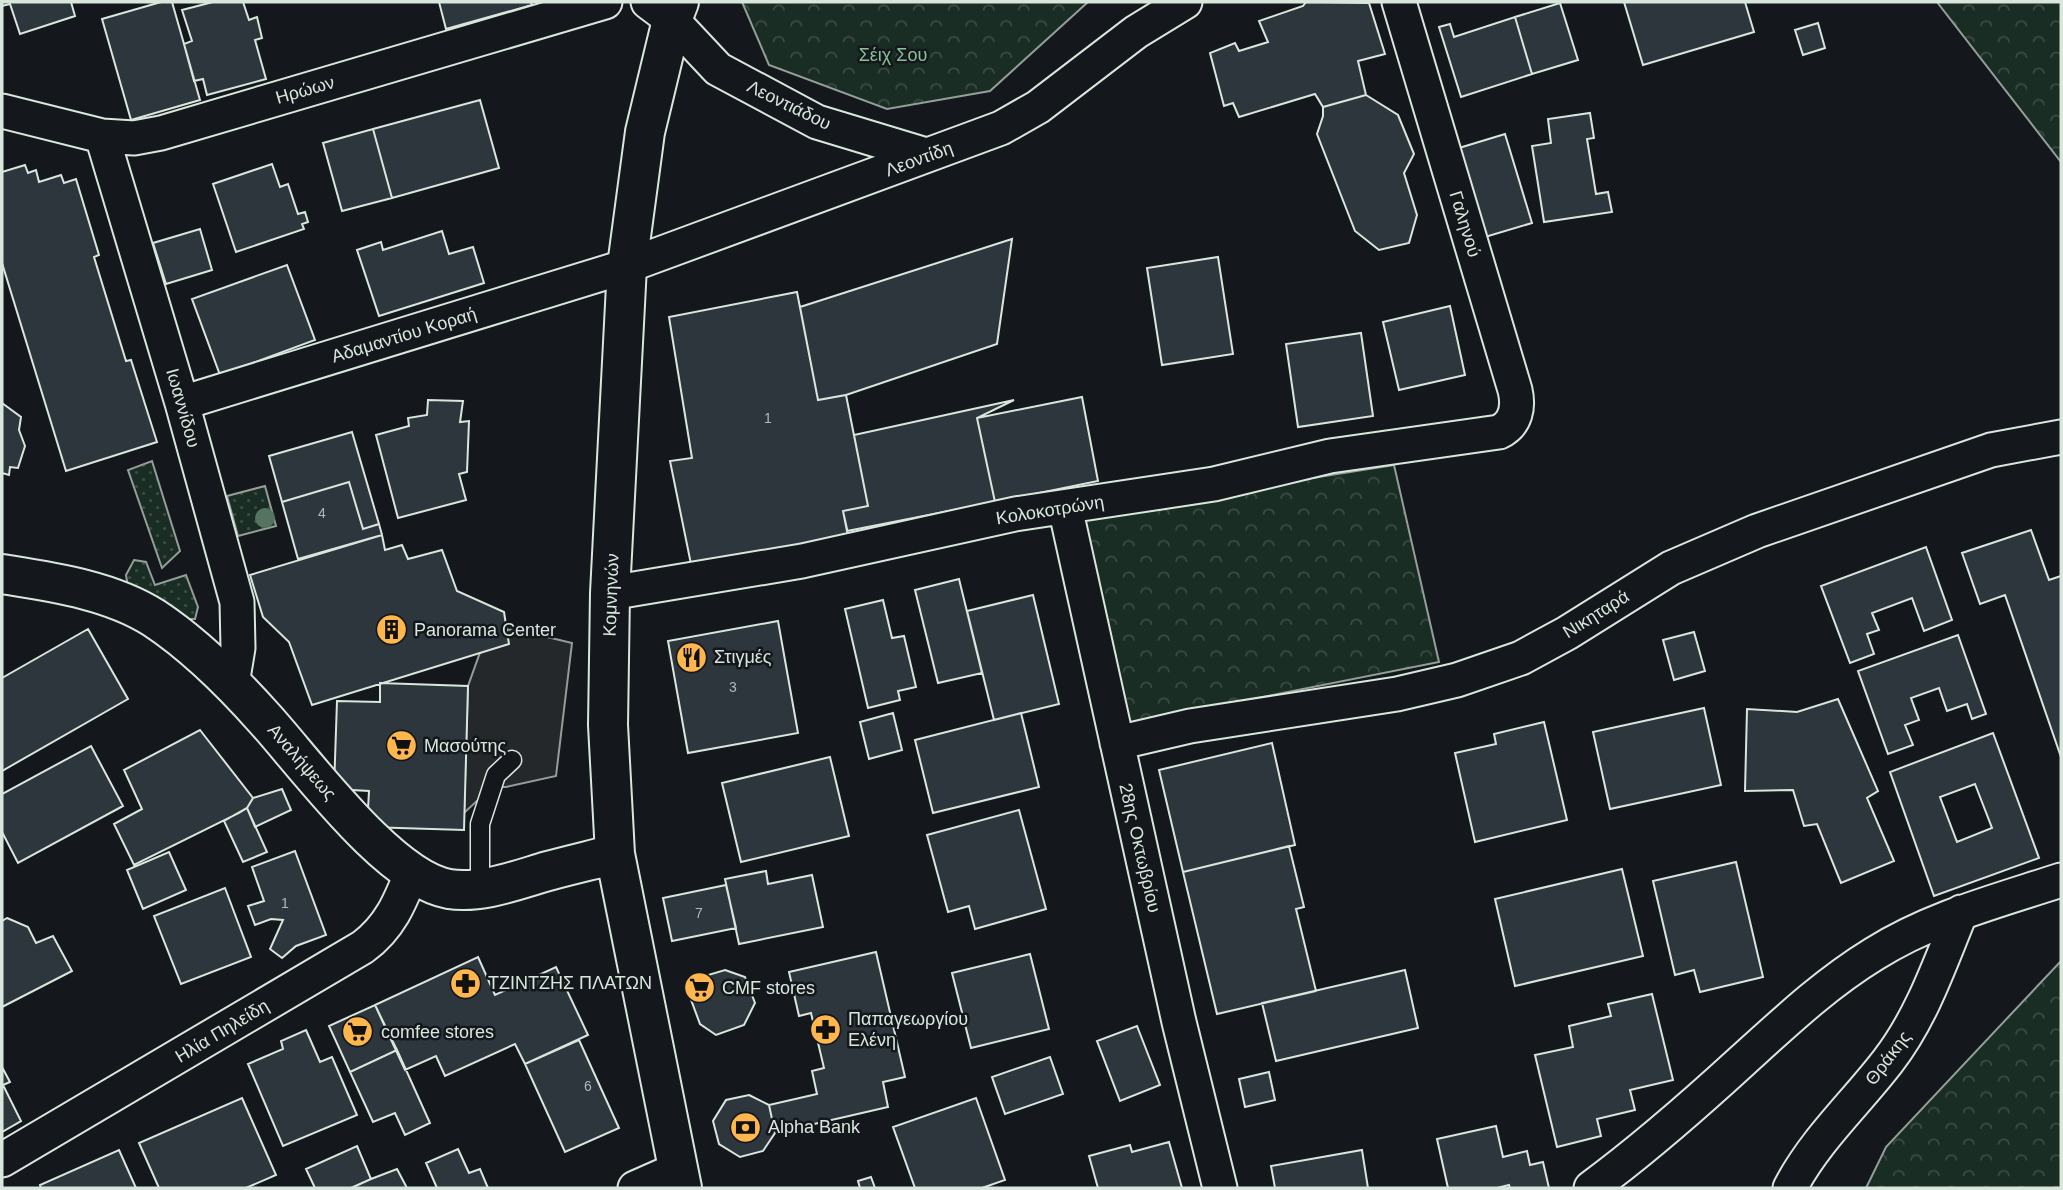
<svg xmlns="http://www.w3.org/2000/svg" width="2063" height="1190" viewBox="0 0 2063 1190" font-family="Arial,sans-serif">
<defs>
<pattern id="grass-dots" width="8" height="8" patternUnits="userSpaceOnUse" patternTransform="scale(1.75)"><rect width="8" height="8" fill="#1a2d24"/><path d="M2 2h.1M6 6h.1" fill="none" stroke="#3b4b43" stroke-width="1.8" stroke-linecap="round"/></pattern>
<pattern id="forest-crowns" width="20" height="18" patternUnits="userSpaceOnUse" patternTransform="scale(1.75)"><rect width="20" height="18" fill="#1a2d24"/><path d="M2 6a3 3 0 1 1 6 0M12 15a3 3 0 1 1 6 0" fill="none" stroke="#3b4b43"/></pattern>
</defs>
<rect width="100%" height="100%" fill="#14181c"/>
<path fill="url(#grass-dots)" stroke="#939e99" stroke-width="2" d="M152 461 180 551 162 568 128 470Z
M265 486 276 526 238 536 227 496Z
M134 560 146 562 155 585 186 575 198 607 195 619H178L129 594 126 575Z"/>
<path fill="url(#forest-crowns)" stroke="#939e99" stroke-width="2" d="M742 2H1088L990 91 887 109 769 65Z
M1937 2H2061V162Z
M1394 465 1439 662 1127 724 1078 515Z
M2061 961V1188H1866L1886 1147Z"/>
<path fill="#24282b" stroke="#939e99" stroke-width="2" d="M514 629 572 643 556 776 506 787H492L464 813 468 686 487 633Z"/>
<path fill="#2c363c" stroke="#d8e6dc" stroke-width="2" fill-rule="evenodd" d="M2 2H71L75 16 20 34 10 4 2 6Z
M161 2H172L200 100 131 120 102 19Z
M213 2H243L249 20 257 17 262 38 255 40 266 79 207 95 203 79 194 81 184 44 192 41 182 10Z
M439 2H531L532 5 446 29Z
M1306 2 1369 3 1385 54 1358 61 1366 95 1323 107 1315 94 1239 117 1233 103 1224 106 1210 53 1235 43 1239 51 1268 42 1259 21 1303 6Z
M1624 2H1745L1754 32 1643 65Z
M1560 3 1578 60 1532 74 1515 17Z
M1515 17 1532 74 1461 97 1439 27 1450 24 1454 37Z
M1818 23 1825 48 1803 55 1795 30Z
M1366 95 1398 115 1414 154 1404 173 1417 215 1409 243 1379 250 1355 231 1317 134 1323 116V107Z
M480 100 499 168 392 198 373 129Z
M1590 113 1594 138 1587 139 1596 194 1608 192 1612 212 1544 222 1532 146 1551 143 1548 119Z
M373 129 392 198 342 211 323 143Z
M1505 134 1532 223 1485 237 1459 148Z
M272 164 280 187 288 184 298 214 305 212 308 222 302 224 304 229 236 252 213 184Z
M25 165 28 173 36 170 39 182 61 175 64 183 76 179 99 255 94 257 126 361 131 360 157 442 66 471 2 263V172Z
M200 229 212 270 166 284 153 243Z
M442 231 449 254 473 247 484 283 379 316 357 250 381 242 383 250Z
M1012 239 997 344 846 395 818 400 800 307Z
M1218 257 1233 354 1162 365 1147 268Z
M287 265 315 340 220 375 192 299Z
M797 292 818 400 846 395 868 506 843 511 849 538 692 569 670 461 692 458 669 317Z
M1450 306 1465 375 1399 390 1383 322Z
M1361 333 1373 416 1298 427 1286 344Z
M1082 397 1098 481 995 502 977 418Z
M428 400 463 401 460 422 469 421 467 472 459 474 466 500 398 518 376 435 409 426 408 418 427 415Z
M1014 400 977 418 995 502 847 531 843 511 868 506 854 435Z
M2 403 21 417 19 430 25 446 18 468 10 467 9 475 2 473Z
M352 432 379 524 363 529 349 482 282 502 269 456Z
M349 482 363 529 379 524 382 535 298 559 282 502Z
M2031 530 2049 580 2061 576V757L2005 595 1980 604 1962 553Z
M382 535 385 550 402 545 408 559 442 550 457 591 504 612 509 644 312 705 289 642 263 617 250 575Z
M1926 547 1952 620 1924 631 1912 598 1872 613 1879 630 1867 634 1874 654 1850 663 1821 586Z
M959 579 982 673 938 683 915 590Z
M1033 595 1059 704 994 720 967 611Z
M883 600 892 638 904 636 916 687 898 691 900 700 868 708 845 609Z
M778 621 798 733 688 753 668 641Z
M88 629 128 699 2 771V678Z
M1694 632 1705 671 1674 680 1663 640Z
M1958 635 1986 714 1972 719 1967 704 1947 711 1939 688 1911 698 1919 720 1905 725 1913 745 1888 754 1858 671Z
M380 683 468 686 464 830 367 827 369 791 334 789 337 701 380 702Z
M1838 699 1878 791 1867 798 1894 861 1841 883 1817 824 1804 826 1793 790 1745 791 1747 709 1797 712Z
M1704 708 1721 785 1610 809 1593 732Z
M893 713 902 750 869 759 860 722Z
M1021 713 1039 787 933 813 915 740Z
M1544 722 1567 820 1475 842 1455 753 1496 744 1494 734Z
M200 730 253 798 247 808 239 813 134 865 114 824 142 809 124 770Z
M1993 733 2039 858 1934 896 1890 772ZM1975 784 1992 828 1957 842 1940 797Z
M1272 743 1295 845 1183 872 1159 770Z
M91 746 123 806 18 863 2 832V794Z
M830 757 849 836 741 862 722 783Z
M282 789 291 810 255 827 247 808 253 798Z
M247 808 267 852 243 862 224 821Z
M1019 810 1046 909 975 929 969 906 948 912 927 835Z
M1289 846 1304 907 1296 909 1316 991 1217 1014 1183 872Z
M295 851 326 935 296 946 282 958 270 949 283 920 271 919 255 925 248 906 264 901 252 867Z
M169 852 186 890 143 909 127 870Z
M1736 862 1763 977 1700 992 1694 970 1675 975 1653 881Z
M1622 869 1643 956 1515 986 1495 899Z
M766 871 768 884 812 875 823 927 739 944 725 879Z
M726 885 736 928 672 941 663 898Z
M225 888 251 957 181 984 154 916Z
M7 918 28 927 36 943 53 936 72 971 2 1007V921Z
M876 952 905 1077 883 1082 888 1107 775 1133 769 1105 817 1094 812 1071 824 1068 811 1013 799 1016 789 972Z
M1030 954 1049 1029 971 1048 952 973Z
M478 957 495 995 556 967 588 1035 525 1064 515 1044 445 1076 436 1056 405 1070 375 1005Z
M725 970 745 977 755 1003 744 1025 716 1035 700 1024 690 997 698 978Z
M1405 970 1418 1028 1276 1061 1262 1003Z
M1652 994 1673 1080 1630 1090 1635 1110 1597 1119 1601 1136 1557 1147 1535 1055 1573 1047 1569 1026 1611 1016 1608 1004Z
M375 1005 397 1050 350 1072 329 1026Z
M1137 1026 1160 1085 1120 1101 1097 1041Z
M306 1030 320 1062 332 1057 357 1115 283 1146 248 1064 283 1049 281 1041Z
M579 1040 619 1128 565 1152 525 1064Z
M397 1050 430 1123 405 1135 395 1113 373 1122 350 1072Z
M1050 1057 1063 1094 1005 1114 992 1077Z
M2 1067 10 1082 3 1085 21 1121 2 1132Z
M1269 1072 1275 1100 1245 1107 1239 1079Z
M749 1095 769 1105 775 1133 763 1151 740 1157 719 1144 713 1121 726 1100Z
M242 1098 276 1175 246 1188H159L139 1143Z
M976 1098 1005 1180 982 1188H915L893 1127Z
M1496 1126 1503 1157 1527 1151 1530 1165 1543 1162 1549 1188H1510L1509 1185 1497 1188H1448L1437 1139Z
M1169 1142 1182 1188H1098L1089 1156 1130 1145 1132 1152Z
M357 1146 371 1179 351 1188H315L306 1169Z
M458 1149 469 1173 480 1169 488 1188H437L426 1163Z
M119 1150 136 1188H41L40 1185Z
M1362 1150 1368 1188H1275L1271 1166Z
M397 1169 407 1188H351L371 1179Z
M871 1177 875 1188H860L858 1181Z"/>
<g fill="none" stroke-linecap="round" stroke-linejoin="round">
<defs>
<path id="lane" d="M480 888V824L496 775 512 760"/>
<path id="street" d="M648 2 672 20 718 69 817 122 926 155
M2 111 102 136 134 138 161 133 605 2
M102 136 182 403 237 602 238 648 232 684
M182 403 627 266 1001 128 1038 107 1136 32 1185 2
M1065 507 1179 1022 1220 1188
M610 593 802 561 1015 514 1214 484 1330 456 1499 432C1516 424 1519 407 1515 390L1399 2
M1117 743 1190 726 1397 694 1457 680 1521 658 1567 633 1671 568 1757 531 1991 450 2061 437
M2 1160 363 947C390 927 400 902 412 872
M635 1188 678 1169
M1591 1188C1644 1149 1694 1105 1742 1061 1784 1023 1825 984 1874 954 1931 918 1997 901 2061 880
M1790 1188C1815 1140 1855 1104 1888 1061 1922 1017 1940 963 1961 912"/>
<path id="secondary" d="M679 2 672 20 645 132 627 266 610 593 608 725 615 854 682 1188
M2 574C52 582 110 590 154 618 195 645 231 681 264 718 305 763 389 879 449 889 481 894 517 880 548 871 570 865 592 860 615 854"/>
</defs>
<use href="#lane" stroke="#d8e6dc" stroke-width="21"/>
<use href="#street" stroke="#d8e6dc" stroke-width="37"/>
<use href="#secondary" stroke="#d8e6dc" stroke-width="42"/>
<use href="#lane" stroke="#14181c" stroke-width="18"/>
<use href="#street" stroke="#14181c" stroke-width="33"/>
<use href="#secondary" stroke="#14181c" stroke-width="38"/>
</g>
<circle fill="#55745f" cx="265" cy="518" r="10"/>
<defs>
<symbol id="building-disc" viewBox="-11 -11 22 22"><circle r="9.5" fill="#ffb74d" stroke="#14181c"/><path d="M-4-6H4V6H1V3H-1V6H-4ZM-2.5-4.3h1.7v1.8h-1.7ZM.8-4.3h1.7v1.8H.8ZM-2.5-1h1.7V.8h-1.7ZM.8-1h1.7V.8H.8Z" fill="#111"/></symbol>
<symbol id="restaurant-disc" viewBox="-11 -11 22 22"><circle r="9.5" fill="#ffb74d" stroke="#14181c"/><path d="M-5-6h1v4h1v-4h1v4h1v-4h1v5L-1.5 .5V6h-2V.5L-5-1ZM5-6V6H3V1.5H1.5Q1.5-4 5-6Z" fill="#111"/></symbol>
<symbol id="supermarket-disc" viewBox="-11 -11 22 22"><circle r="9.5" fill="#ffb74d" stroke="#14181c"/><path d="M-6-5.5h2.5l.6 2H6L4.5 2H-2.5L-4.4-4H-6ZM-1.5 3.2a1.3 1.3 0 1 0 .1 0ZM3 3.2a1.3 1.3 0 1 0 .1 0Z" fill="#111"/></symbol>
<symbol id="pharmacy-disc" viewBox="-11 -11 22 22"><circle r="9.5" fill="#ffb74d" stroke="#14181c"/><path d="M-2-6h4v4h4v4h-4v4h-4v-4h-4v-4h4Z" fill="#111"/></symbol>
<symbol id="bank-disc" viewBox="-11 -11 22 22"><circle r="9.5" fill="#ffb74d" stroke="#14181c"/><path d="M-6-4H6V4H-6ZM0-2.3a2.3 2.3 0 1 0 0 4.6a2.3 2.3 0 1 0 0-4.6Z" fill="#111"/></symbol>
</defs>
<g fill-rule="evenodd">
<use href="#building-disc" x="374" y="612" width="35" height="35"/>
<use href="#restaurant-disc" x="674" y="640" width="35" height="35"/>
<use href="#supermarket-disc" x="384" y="728" width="35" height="35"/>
<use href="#pharmacy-disc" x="448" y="966" width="35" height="35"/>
<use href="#supermarket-disc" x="682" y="970" width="35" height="35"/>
<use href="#pharmacy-disc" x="808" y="1012" width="35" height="35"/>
<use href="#supermarket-disc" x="340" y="1014" width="35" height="35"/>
<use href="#bank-disc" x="728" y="1110" width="35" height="35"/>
</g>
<g text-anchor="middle" stroke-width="5" stroke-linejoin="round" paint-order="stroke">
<g font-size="14" fill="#adbab4">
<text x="768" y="423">1</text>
<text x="322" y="518">4</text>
<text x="733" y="692">3</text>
<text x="285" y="908">1</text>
<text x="699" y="918">7</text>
<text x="588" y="1091">6</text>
</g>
<g font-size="18" fill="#8ac095" stroke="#14181c">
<text x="893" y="61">Σέιχ Σου</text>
</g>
<g font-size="18" fill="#d8e6dc" stroke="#14181c">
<text transform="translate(305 90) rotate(-16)" y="6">Ηρώων</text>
<text transform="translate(789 105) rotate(26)" y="6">Λεοντιάδου</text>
<text transform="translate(919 159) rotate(-20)" y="6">Λεοντίδη</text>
<text transform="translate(1465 224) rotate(73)" y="6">Γαληνού</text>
<text transform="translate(404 335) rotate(-17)" y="6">Αδαμαντίου Κοραή</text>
<text transform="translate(183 408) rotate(74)" y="6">Ιωαννίδου</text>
<text transform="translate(1050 510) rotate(-9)" y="6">Κολοκοτρώνη</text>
<text transform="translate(611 595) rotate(-88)" y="6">Κομνηνών</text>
<text transform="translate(1596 614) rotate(-32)" y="6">Νικηταρά</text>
<text transform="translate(302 762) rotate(49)" y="6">Αναλήψεως</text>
<text transform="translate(1140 848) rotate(77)" y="6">28ης Οκτωβρίου</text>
<text transform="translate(222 1031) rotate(-31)" y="6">Ηλία Πηλείδη</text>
<text transform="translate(1888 1058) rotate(-53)" y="6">Θράκης</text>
</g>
<g font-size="18" fill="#d8e6dc" stroke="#14181c" text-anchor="start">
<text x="414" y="636">Panorama Center</text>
<text x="714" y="663">Στιγμές</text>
<text x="424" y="752">Μασούτης</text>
<text x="488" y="989">ΤΖΙΝΤΖΗΣ ΠΛΑΤΩΝ</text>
<text x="722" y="994">CMF stores</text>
<text x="848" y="1025">Παπαγεωργίου<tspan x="848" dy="21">Ελένη</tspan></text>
<text x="381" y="1038">comfee stores</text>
<text x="768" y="1133">Alpha Bank</text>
</g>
</g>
<rect width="2063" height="1190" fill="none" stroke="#d8e6dc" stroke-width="7"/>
</svg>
